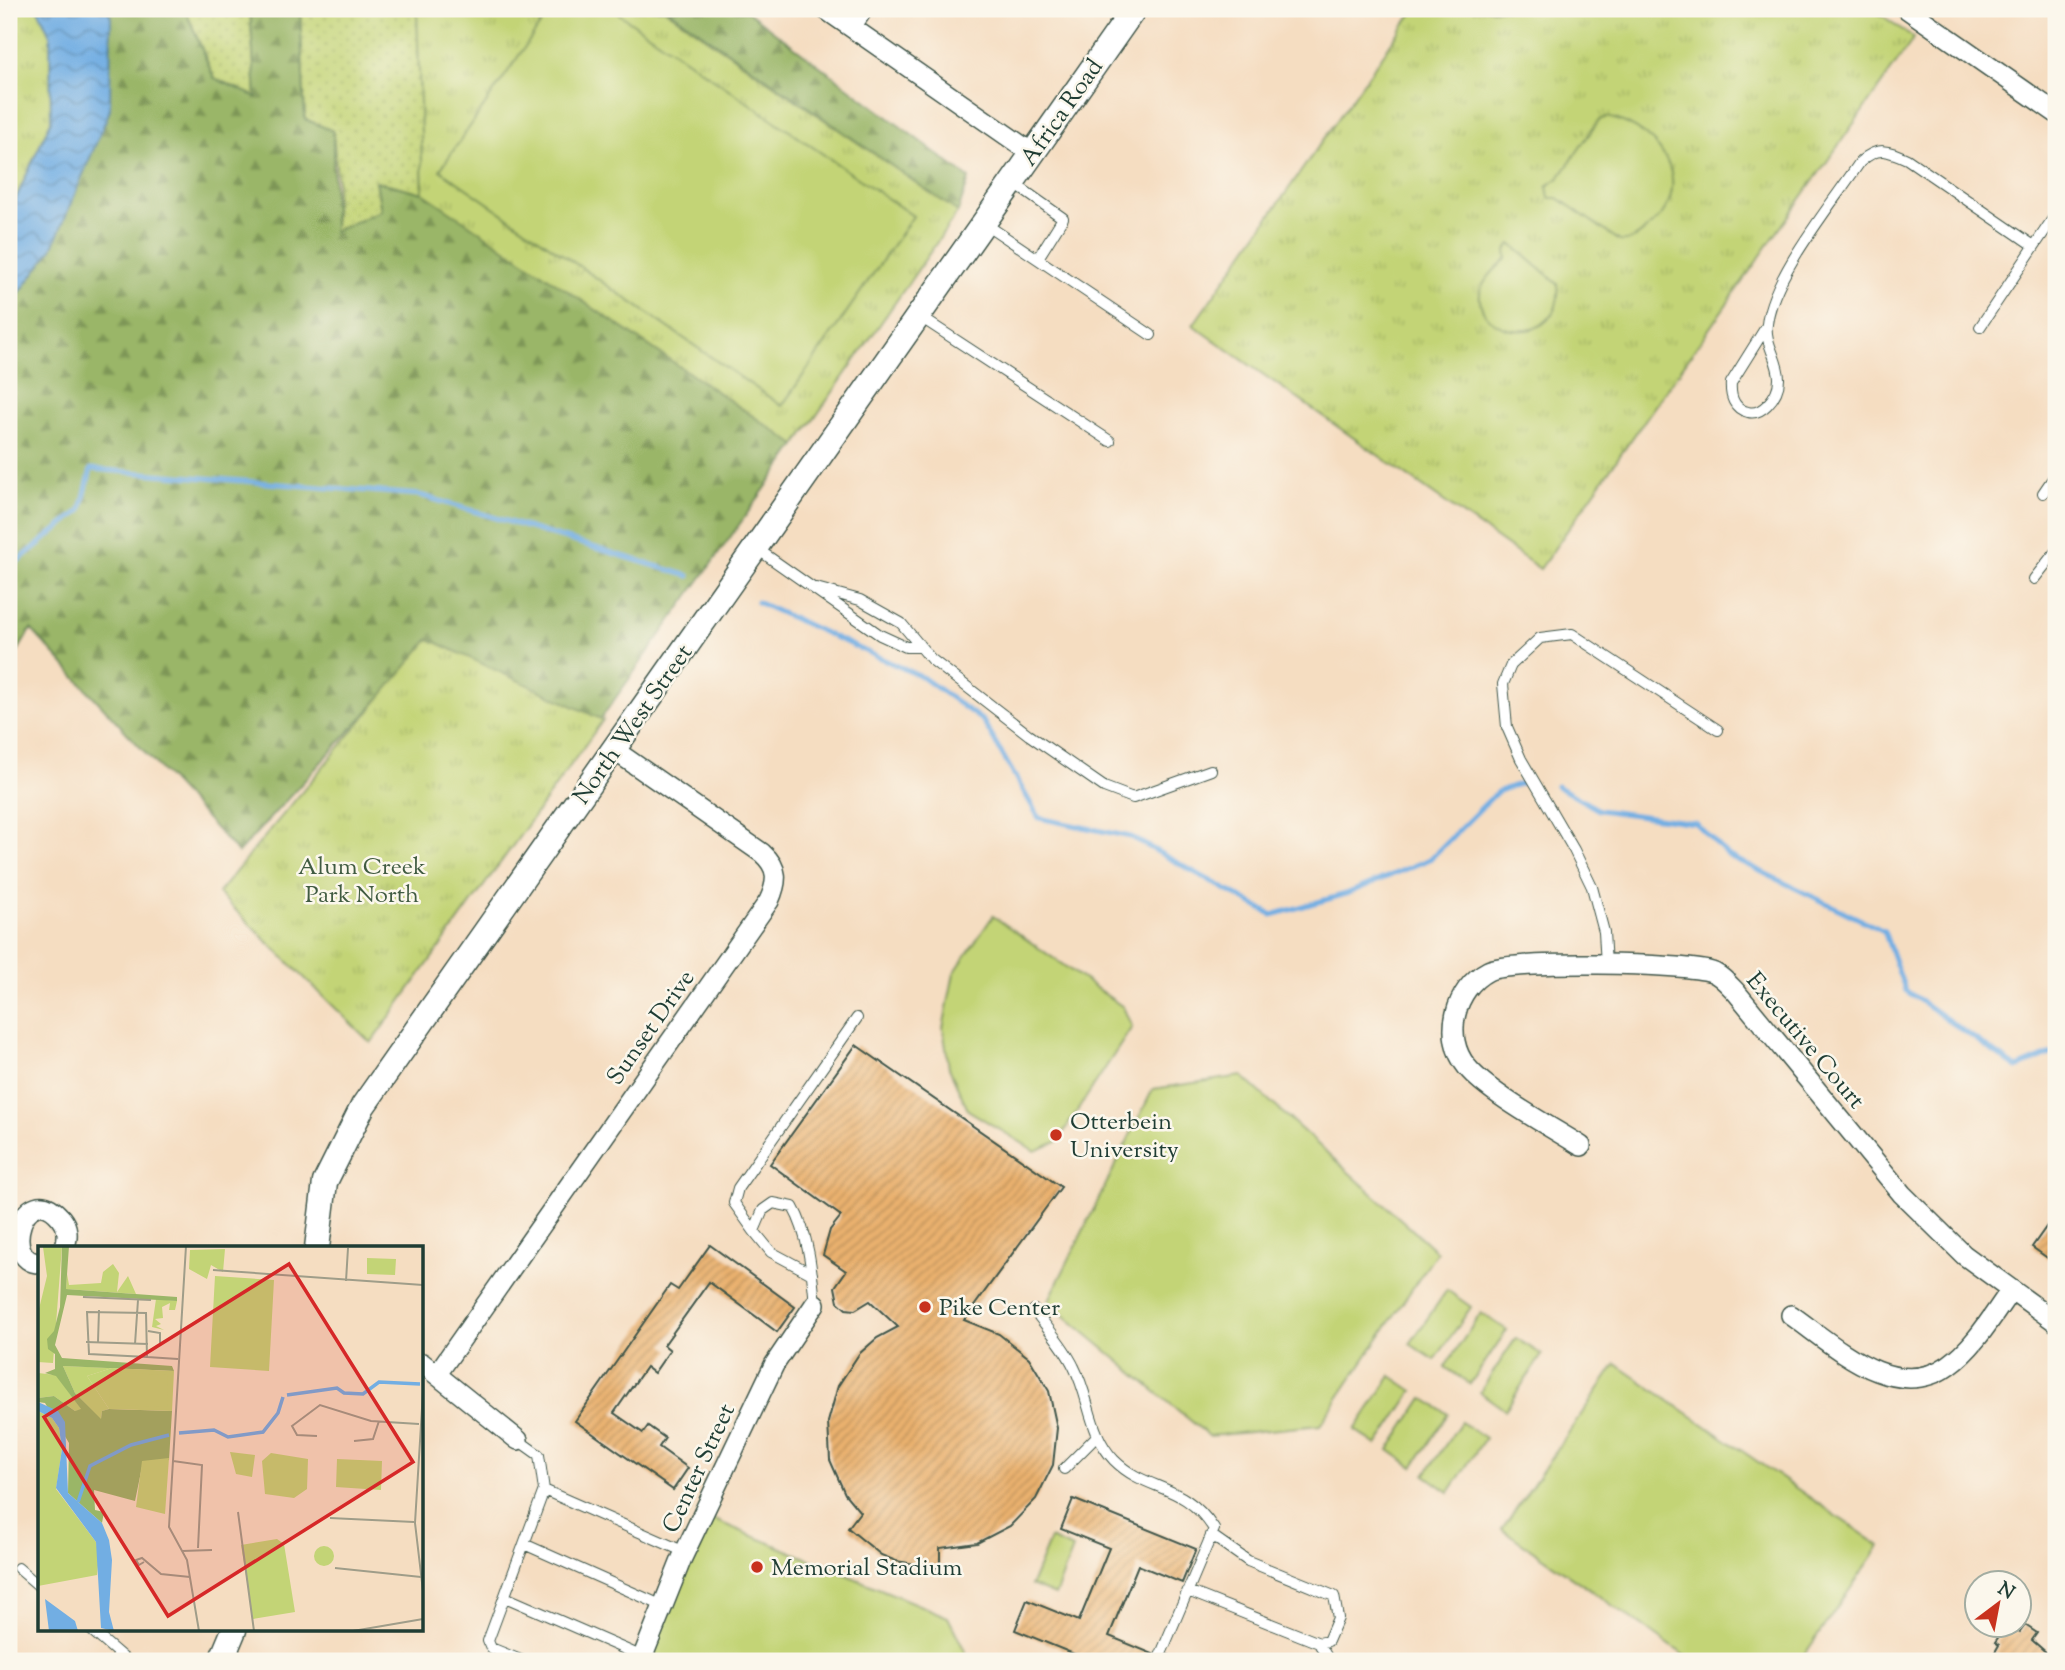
<svg xmlns="http://www.w3.org/2000/svg" width="2065" height="1670" viewBox="0 0 2065 1670" font-family="'Sorts Mill Goudy',serif">
<defs>
<pattern id="grass-dots" width="8" height="8" patternUnits="userSpaceOnUse" patternTransform="scale(1.75)"><rect width="8" height="8" fill="#c3d476"/><path d="M2 2h.1M6 6h.1" fill="none" stroke="#a7b767" stroke-width="1.8" stroke-linecap="round"/></pattern>
<pattern id="forest-firs" width="22" height="20" patternUnits="userSpaceOnUse" patternTransform="scale(1.75)"><rect width="22" height="20" fill="#9ab667"/><path d="M5 1l3.5 6h-7zM16 11l3.5 6h-7z" fill="#7d9556"/></pattern>
<pattern id="park-tufts" width="24" height="20" patternUnits="userSpaceOnUse" patternTransform="scale(1.75)"><rect width="24" height="20" fill="#c3d476"/><path d="M3 7l-1-3M5 7V3M7 7l1-3M15 17l-1-3M17 17v-4M19 17l1-3" fill="none" stroke="#a7b767"/></pattern>
<pattern id="water-waves" width="16" height="10" patternUnits="userSpaceOnUse" patternTransform="scale(1.75)"><rect width="16" height="10" fill="#72aee3"/><path d="M0 5q4-4 8 0t8 0" fill="none" stroke="#5d8fb9"/></pattern>
<pattern id="building-hatch" width="6" height="6" patternUnits="userSpaceOnUse" patternTransform="scale(1.75)"><rect width="6" height="6" fill="#eab16e"/><path d="M-1 1l2-2M0 6l6-6M5 7l2-2" fill="none" stroke="#bd915b"/></pattern>
</defs>
<rect width="100%" height="100%" fill="#fbf7ec"/>
<filter id="ink" filterUnits="userSpaceOnUse"><feTurbulence type="fractalNoise" baseFrequency=".0143" numOctaves="2"/><feDisplacementMap in="SourceGraphic" scale="14" xChannelSelector="R" yChannelSelector="G"/><feConvolveMatrix kernelMatrix="1 2 1 2 8 2 1 2 1" color-interpolation-filters="sRGB"/></filter>
<filter id="wash" filterUnits="userSpaceOnUse"><feTurbulence type="fractalNoise" baseFrequency=".00686" numOctaves="4" result="noise"/><feDisplacementMap in="SourceGraphic" scale="28" xChannelSelector="R" yChannelSelector="G"/><feGaussianBlur stdDeviation="1.57" result="paint"/><feColorMatrix in="noise" values="0 0 0 0 0 0 0 0 0 0 0 0 0 0 0 0 0 1.4 0 .05"/><feComposite in="paint" operator="in"/></filter>
<g filter="url(#wash)">
<rect width="100%" height="100%" fill="#f5ddc1"/>
<path fill="url(#grass-dots)" stroke="#718855" stroke-width="2" d="M185 9H250L256 97 214 78Z
M300 9H417L423 193 376 181 381 211 334 231 337 179 333 132 305 119Z"/>
<path fill="url(#forest-firs)" stroke="#5c7a4e" stroke-width="2" d="M107 9H185L214 78 256 97 250 9H300L305 119 333 131 334 231 381 211 376 181 423 193 796 445 592 731 432 641 238 853 31 629 9 666V307L52 249 111 17Z
M667 9H744L969 178 958 212Z"/>
<path fill="url(#park-tufts)" stroke="#718855" stroke-width="2" d="M9 9H38L50 35 51 121 9 213Z
M417 9H664L958 212 796 445 423 193Z
M1415 9H1873L1914 38 1540 569 1193 325Z
M429 639 603 720 371 1043 218 893Z"/>
<path fill="#c3d476" stroke="#718855" stroke-width="2" d="M551 9H612L913 216 782 406 440 170Z
M1607 117C1665 130 1700 192 1644 231 1635 238 1631 242 1620 241L1558 198H1549L1547 186 1559 178 1599 120Z
M1511 244 1558 284C1564 350 1475 339 1480 293 1482 280 1498 267 1507 258L1506 250Z
M993 916 1123 1007 1132 1027 1057 1142 1035 1151 968 1110 949 1068 943 1028 954 973Z
M1242 1076 1437 1252 1320 1425 1209 1436 1048 1302 1153 1089Z
M1447 1290 1471 1307 1435 1360 1410 1344Z
M1481 1313 1507 1330 1470 1384 1445 1367Z
M1516 1338 1542 1355 1505 1410 1480 1392Z
M1616 1364 1880 1546 1800 1661H1693L1502 1529Z
M1391 1376 1413 1391 1377 1445 1355 1430Z
M1423 1398 1448 1414 1413 1467 1389 1450Z
M1461 1422 1485 1438 1449 1492 1425 1475Z
M707 1517 948 1617 970 1661H647Z
M1050 1539 1073 1549 1055 1595 1031 1585Z"/>
<path fill="url(#water-waves)" stroke="#48768c" stroke-width="2" d="M38 9H107L111 17 110 110 52 249 9 307V214L51 121 50 35Z"/>
<g fill="none" stroke-linecap="round" stroke-linejoin="round">
<path stroke="#72aee3" stroke-width="5" d="M9 568 81 510 91 469 420 495 689 576
M757 602 922 677 983 721 1039 818 1131 837 1272 915 1346 894 1430 859 1497 792 1521 783
M1557 786 1599 810 1695 823 1729 856 1884 931 1905 990 2017 1068 2056 1052"/>
</g>
<g id="blocks">
<path fill="url(#building-hatch)" d="M856 1045 1061 1187 964 1320 999 1334 1029 1358 1049 1391 1057 1428 1053 1465 1036 1499 1010 1526 977 1543 940 1548V1568L896 1561 881 1555 848 1528 860 1512 845 1494 830 1460 828 1422 838 1386 859 1354 877 1338 898 1327 870 1301 855 1310 846 1309 838 1302 835 1287 846 1271 823 1255 830 1230 841 1216 770 1164Z
M2056 1213V1264L2032 1247Z
M710 1245 795 1307 777 1332 709 1282 664 1345 670 1350 654 1373 646 1367 614 1413 643 1433 648 1426 665 1438 659 1447 688 1468 673 1490 575 1421 670 1285 678 1290Z
M1073 1499 1196 1549 1182 1583 1138 1565 1109 1636 1153 1654 1151 1661H1091L1015 1630 1027 1600 1079 1621 1109 1548 1061 1529Z
M2007 1625 2020 1632 2025 1625 2037 1633 2032 1640 2056 1661H2009L1995 1652 1999 1645 1995 1642Z"/>
</g>
</g>
<g filter="url(#ink)">
<use href="#blocks" fill-opacity="0" stroke="#3f5549" stroke-width="2"/>
<g fill="none" stroke-linecap="round" stroke-linejoin="round">
<defs>
<path id="service" d="M1012 182 1063 218 1038 258
M984 223 1151 335
M919 316 1110 441
M1766 327 1731 383C1730 396 1734 409 1748 412 1755 414 1762 410 1767 405 1796 375 1763 352 1767 324 1772 276 1832 204 1860 162 1878 146 1887 150 1907 159L2034 246
M1980 327 2056 214
M2043 493 2056 474
M756 548 880 635 906 647H919
M2034 579 2056 551
M816 588 860 600 901 623 931 659 1029 735 1104 787 1133 798 1211 770
M1606 965 1604 932 1592 887 1574 850 1521 759 1507 727 1503 684 1511 665 1540 638 1572 634 1718 730
M754 1231 734 1203 738 1188 857 1018
M812 1274 771 1252 754 1231 763 1210 773 1203 793 1207C809 1235 812 1273 815 1304
M1034 1310C1048 1329 1064 1346 1074 1367 1090 1398 1089 1434 1114 1460 1147 1493 1183 1481 1214 1529L1158 1661
M518 1440 539 1455 544 1490 488 1641 491 1648 523 1661
M1064 1469 1096 1437
M544 1490 685 1552
M1211 1535 1248 1561 1334 1596 1338 1618 1328 1641 1319 1643 1329 1661
M524 1544 663 1606
M18 1568 40 1587
M1188 1591 1319 1643
M505 1597 643 1657
M91 1630 127 1661
M1160 1657 1170 1661"/>
<path id="minor" d="M825 9 1032 153
M1907 9 2056 113
M851 27 863 9
M1581 1146C1551 1127 1488 1093 1467 1067 1442 1037 1455 988 1488 971 1509 960 1687 963 1712 972 1721 975 1729 985 1736 992L1902 1194 1964 1255 2056 1322
M40 1263C0 1264 23 1174 61 1218 68 1226 69 1238 64 1248
M1791 1315C1834 1345 1894 1404 1949 1365 1975 1347 1993 1315 2011 1290
M422 1363 518 1440
M437 1374 769 901C778 881 779 868 762 853L614 750
M641 1661 682 1558 774 1365 815 1304"/>
<path id="tertiary" d="M317 1248 325 1182 363 1106 1134 9
M221 1661 234 1630"/>
</defs>
<use href="#service" stroke="#3f5549" stroke-width="12"/>
<use href="#minor" stroke="#3f5549" stroke-width="22"/>
<use href="#tertiary" stroke="#3f5549" stroke-width="27"/>
<use href="#service" stroke="#fff" stroke-width="10"/>
<use href="#minor" stroke="#fff" stroke-width="19"/>
<use href="#tertiary" stroke="#fff" stroke-width="24"/>
</g>
</g>
<g fill="#c8321e" stroke="#fbf7ec" stroke-width="2.5">
<circle cx="1056" cy="1135" r="7"/>
<circle cx="925" cy="1307" r="7"/>
<circle cx="757" cy="1567" r="7"/>
</g>
<g text-anchor="middle" stroke-width="5" stroke-linejoin="round" paint-order="stroke">
<g font-size="24" fill="#1f3d34" stroke="#fbf7ec">
<text transform="translate(1061 112) rotate(-55)" y="8">Africa Road</text>
<text transform="translate(632 724) rotate(-55)" y="8">North West Street</text>
<text transform="translate(650 1027) rotate(-55)" y="8">Sunset Drive</text>
<text transform="translate(1806 1040) rotate(50)" y="8">Executive Court</text>
<text transform="translate(698 1468) rotate(-65)" y="8">Center Street</text>
</g>
<g font-size="24" fill="#405b41" stroke="#fbf7ec">
<text x="362" y="874">Alum Creek<tspan x="362" dy="28">Park North</tspan></text>
</g>
<g font-size="24" fill="#1f3d34" stroke="#fbf7ec" text-anchor="start">
<text x="1070" y="1129">Otterbein<tspan x="1070" dy="28">University</tspan></text>
<text x="939" y="1315">Pike Center</text>
<text x="771" y="1575">Memorial Stadium</text>
</g>
</g>
<g transform="translate(38 1246)">
<rect width="385" height="385" fill="#f5ddc1"/>
<path d="M24 0 15 117 0 116V67L9 30 5 1ZM187 3 185 26 173 19 169 33 151 23 152 4ZM75 18 81 27 79 46 90 30 98 48 28 43 29 28 31 39 63 37 65 26ZM118 53 139 55 137 64H131L132 57 124 61 125 72 117 73 123 78 118 80 126 84 114 81ZM25 120 74 122 49 130 71 163 64 165 63 174 37 147ZM0 127 18 129 44 164 37 165 16 150 0 152Z" fill="#c3d476"/>
<path d="M24 0H31L28 43 139 51V55L29 49 17 99 24 112 134 120 136 125 25 120 37 147 63 173 64 165 71 163 134 165 131 214 105 216 97 255 56 244 57 264 66 266 64 277 30 247 31 197 7 157 0 156V152L16 150 37 165 43 163 18 130 7 127 17 123V108L10 103 9 93 16 85 22 61Z" fill="#9ab667"/>
<path d="M276 310a10 10 0 1 1 20 0a10 10 0 1 1-20 0Z" fill="#c3d476"/>
<path d="M177 30 236 34 231 125 172 121ZM74 122 136 125 134 165 71 163 49 130ZM0 165 14 172 21 182 24 203 18 243 58 296 61 310 59 329 0 340ZM131 212 127 268 98 261 104 215Z" fill="#c3d476"/>
<path d="M329 12 358 13 357 29 329 28ZM72 126 130 129 129 161 71 159ZM192 206 217 209 214 231 198 228ZM233 207 270 213 269 243 256 252 227 248 224 215ZM299 213 344 215 343 244 298 241ZM239 293 246 298 257 366 215 373 203 299Z" fill="#c3d476"/>
<path d="M0 156 20 165 27 176 30 247 64 277 71 294 74 314 71 366 76 385 63 382 58 296 18 242 24 203 21 182 14 172 0 165ZM7 353 37 375 40 385H11Z" fill="#72aee3"/>
<path fill="none" stroke="#72aee3" stroke-width="3.5" d="M249 149 299 142 306 147 325 148 341 136 382 138M141 187 176 184 190 191 225 186 240 167 245 151M40 256 52 220 93 199 131 189"/>
<path fill="none" stroke="#9f9d89" stroke-width="2" d="M148 0 131 281 149 314 161 385M262 0H338M175 24 385 39M308 35 310 2M45 51 113 54M110 85 122 87V100M48 96 110 98M60 96 61 64M97 98 100 54M109 111 108 67 49 66 51 108 109 111 140 113M385 146 377 277 385 345M279 190 259 189 254 180 282 159 333 175 381 178M316 195 335 193 341 175M135 215 164 219 160 302M200 266 216 385M292 272 376 276M144 305 174 304M106 316 101 319 98 314 104 312 123 328 152 331M297 322 383 331M315 385 385 373"/>
<path fill="#d62828" fill-opacity="0.15" stroke="#d62828" stroke-width="3.5" d="M251 18 375 216 130 370 6 171Z"/>
<rect width="385" height="385" fill="none" stroke="#1f3d34" stroke-width="3.5"/>
</g>
<rect width="2065" height="1670" fill="none" stroke="#fbf7ec" stroke-width="35"/>
<g transform="translate(1998 1604) rotate(32)"><circle r="33" fill="#fbf7ec" stroke="#a3ada2" stroke-width="2"/>
<path d="M0-5L12 26L0 18L-12 26Z" fill="#c8321e"/>
<text y="-10" font-size="19" font-weight="bold" text-anchor="middle" fill="#1f3d34">N</text>
</g>
</svg>
